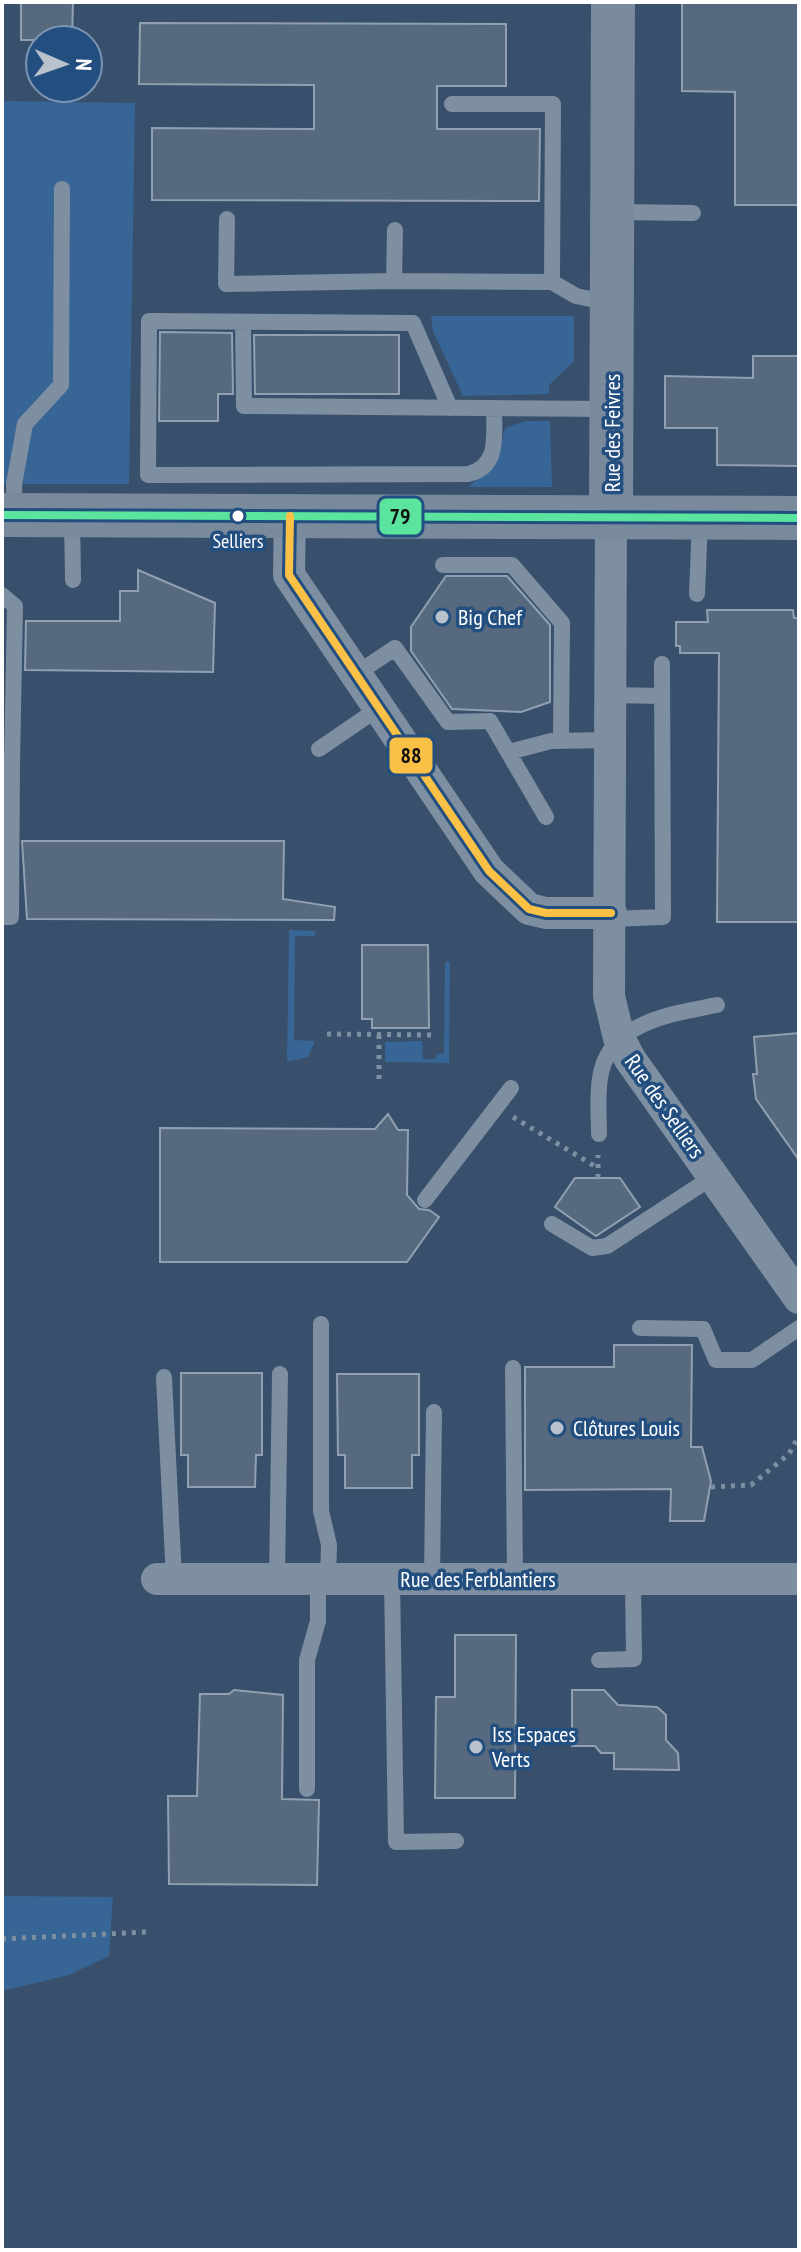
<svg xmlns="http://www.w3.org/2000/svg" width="801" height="2252" viewBox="0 0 801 2252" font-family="'PT Sans Narrow',sans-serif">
<rect width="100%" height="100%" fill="#38506b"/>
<path fill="#376696" d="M2 101 135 103 129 484H2Z
M431 316H574V361L549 385V394L463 396 433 331Z
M525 421H550L552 487H468L497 461 505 428Z
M289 930 315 931V936H295L294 1040 315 1041 308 1057 287 1062Z
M445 962H450L449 1063 385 1062V1042L422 1041 423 1059H436L437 1054H444Z
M2 1896 113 1897 109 1956 69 1975 2 1991Z"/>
<path fill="#56697e" stroke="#91a0b0" stroke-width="2" d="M21 2H73L72 40H21Z
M682 2H799V205H735V92L682 91Z
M140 23 506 24V86H437V129H540L539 201 152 200V128L314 129V85L139 84Z
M160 332 232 333 233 394H218V421H159Z
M254 335H399V394H255Z
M753 356H799V466L717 465V428H665V376L753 378Z
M138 570 215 603 213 672 25 670 26 621H120V591H138Z
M446 576H507L550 625V702L521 712 452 709 411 651V627Z
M707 610H793L794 618H799V922H717L719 653H680V646H676V622H708Z
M22 841H284L283 899 335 907 334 920 27 919Z
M362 945H428L429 1028H372V1019H362Z
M799 1033V1160L756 1099 753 1074H757L754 1037Z
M388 1114 398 1130H408L407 1195 419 1209 429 1210 439 1217 407 1262H160V1128L375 1129Z
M575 1178H620L640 1207 596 1236 555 1207Z
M614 1345H692L691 1447H702L711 1481 704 1521H670L671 1489 525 1490V1367H614Z
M181 1373H262V1455H256L255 1487H188V1455H181Z
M337 1374H419V1455H412V1488H345V1455H338Z
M455 1635H516L515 1798H435L436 1697H455Z
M234 1690 283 1695 282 1799 319 1800 317 1885 169 1884 168 1796H197L200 1694H229Z
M572 1690H604L618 1705 657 1707 666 1715V1740L678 1753 679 1770 614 1769V1753H601L595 1746H572Z"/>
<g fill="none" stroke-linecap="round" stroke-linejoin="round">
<path stroke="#7e8fa1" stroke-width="5" stroke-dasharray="4 6" stroke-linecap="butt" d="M327 1034 434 1035
M379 1079V1034
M513 1117 598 1168
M598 1178V1155
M711 1487 751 1485 789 1454 796 1441
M2 1939 147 1932"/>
<path stroke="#7e8fa1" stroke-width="16" d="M452 104H553L552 282
M615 212 693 213
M227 219 226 284 394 281
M395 230 394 281 552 282 576 296 610 303
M243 322 244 406 610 409
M450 408 413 323 149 321 148 475 468 474C500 467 494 434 494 408
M15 514 14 484 25 424 61 385 62 189
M72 517 73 580
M443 565H512L562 623 561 740
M697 594 700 520
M2 595 15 606 12 764H2
M356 674 395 648 448 722 490 721 546 817
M611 695 662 696
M319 749 379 708
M509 752 551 741 611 740
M2 917H11L12 764
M610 919 663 917 662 664
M599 1134C599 1116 597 1096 600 1078 608 1022 672 1014 717 1005
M425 1200 511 1088
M552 1224 592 1248 607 1246 714 1176
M321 1324V1511L329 1545 328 1579
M640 1328 703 1329 716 1360H752L799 1328
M513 1368 515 1579
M164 1377 174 1579
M277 1579 280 1374
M392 1579 396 1842 456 1841
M432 1580 434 1412
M599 1660 634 1659 633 1579
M307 1789V1660L318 1621V1579"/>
<path stroke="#7e8fa1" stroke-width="32" d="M290 516 289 575 489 871 529 909 546 913H611
M611 517 609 996 619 1038 630 1059 799 1298
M157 1579H799"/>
<path stroke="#798a9d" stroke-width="44" d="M2 515 799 518
M611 517 613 2"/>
<defs>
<path id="bus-1" d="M2 515 799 518"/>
<path id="bus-2" d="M290 516 289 575 489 871 529 909 546 913H611"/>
</defs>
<use href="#bus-1" stroke="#234f80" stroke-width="14"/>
<use href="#bus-2" stroke="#234f80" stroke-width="14"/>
<use href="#bus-1" stroke="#5ae49d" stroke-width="8"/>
<use href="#bus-2" stroke="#fbc046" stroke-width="8"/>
</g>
<circle fill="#fff" stroke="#234f80" stroke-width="3" cx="238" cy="516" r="7"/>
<g fill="#b9c2cb" stroke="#234f80" stroke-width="3">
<circle cx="442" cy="617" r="8"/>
<circle cx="557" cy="1428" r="8"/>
<circle cx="476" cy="1747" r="8"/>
</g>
<g text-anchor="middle" stroke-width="7" stroke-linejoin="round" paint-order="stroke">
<g font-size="20" fill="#fff" stroke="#234f80">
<text x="238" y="548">Selliers</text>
</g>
<g font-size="22" fill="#fff" stroke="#234f80">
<text transform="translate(612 433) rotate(-90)" y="8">Rue des Feivres</text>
<text transform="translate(665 1106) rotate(55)" y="8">Rue des Selliers</text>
<text x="478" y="1587">Rue des Ferblantiers</text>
</g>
<g font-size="22" fill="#fff" stroke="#234f80" text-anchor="start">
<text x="458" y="625">Big Chef</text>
<text x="573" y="1436">Clôtures Louis</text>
<text x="492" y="1742">Iss Espaces<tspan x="492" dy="25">Verts</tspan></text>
</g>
</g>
<g stroke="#234f80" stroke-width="3">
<rect x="378" y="497" width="45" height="39" rx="8" fill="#5ae49d"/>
<rect x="388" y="736" width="46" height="39" rx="8" fill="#fbc046"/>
</g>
<g font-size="22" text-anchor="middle" font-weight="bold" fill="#111">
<text x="400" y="524">79</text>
<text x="411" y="763">88</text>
</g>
<rect width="801" height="2252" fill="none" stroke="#ffffff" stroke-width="8"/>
<g transform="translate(64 64) rotate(92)"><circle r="38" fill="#234f80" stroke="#7b95b3" stroke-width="2"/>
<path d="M0-6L14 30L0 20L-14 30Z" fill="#b9c2cb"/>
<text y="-12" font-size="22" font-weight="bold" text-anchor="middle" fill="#ffffff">N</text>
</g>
</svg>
